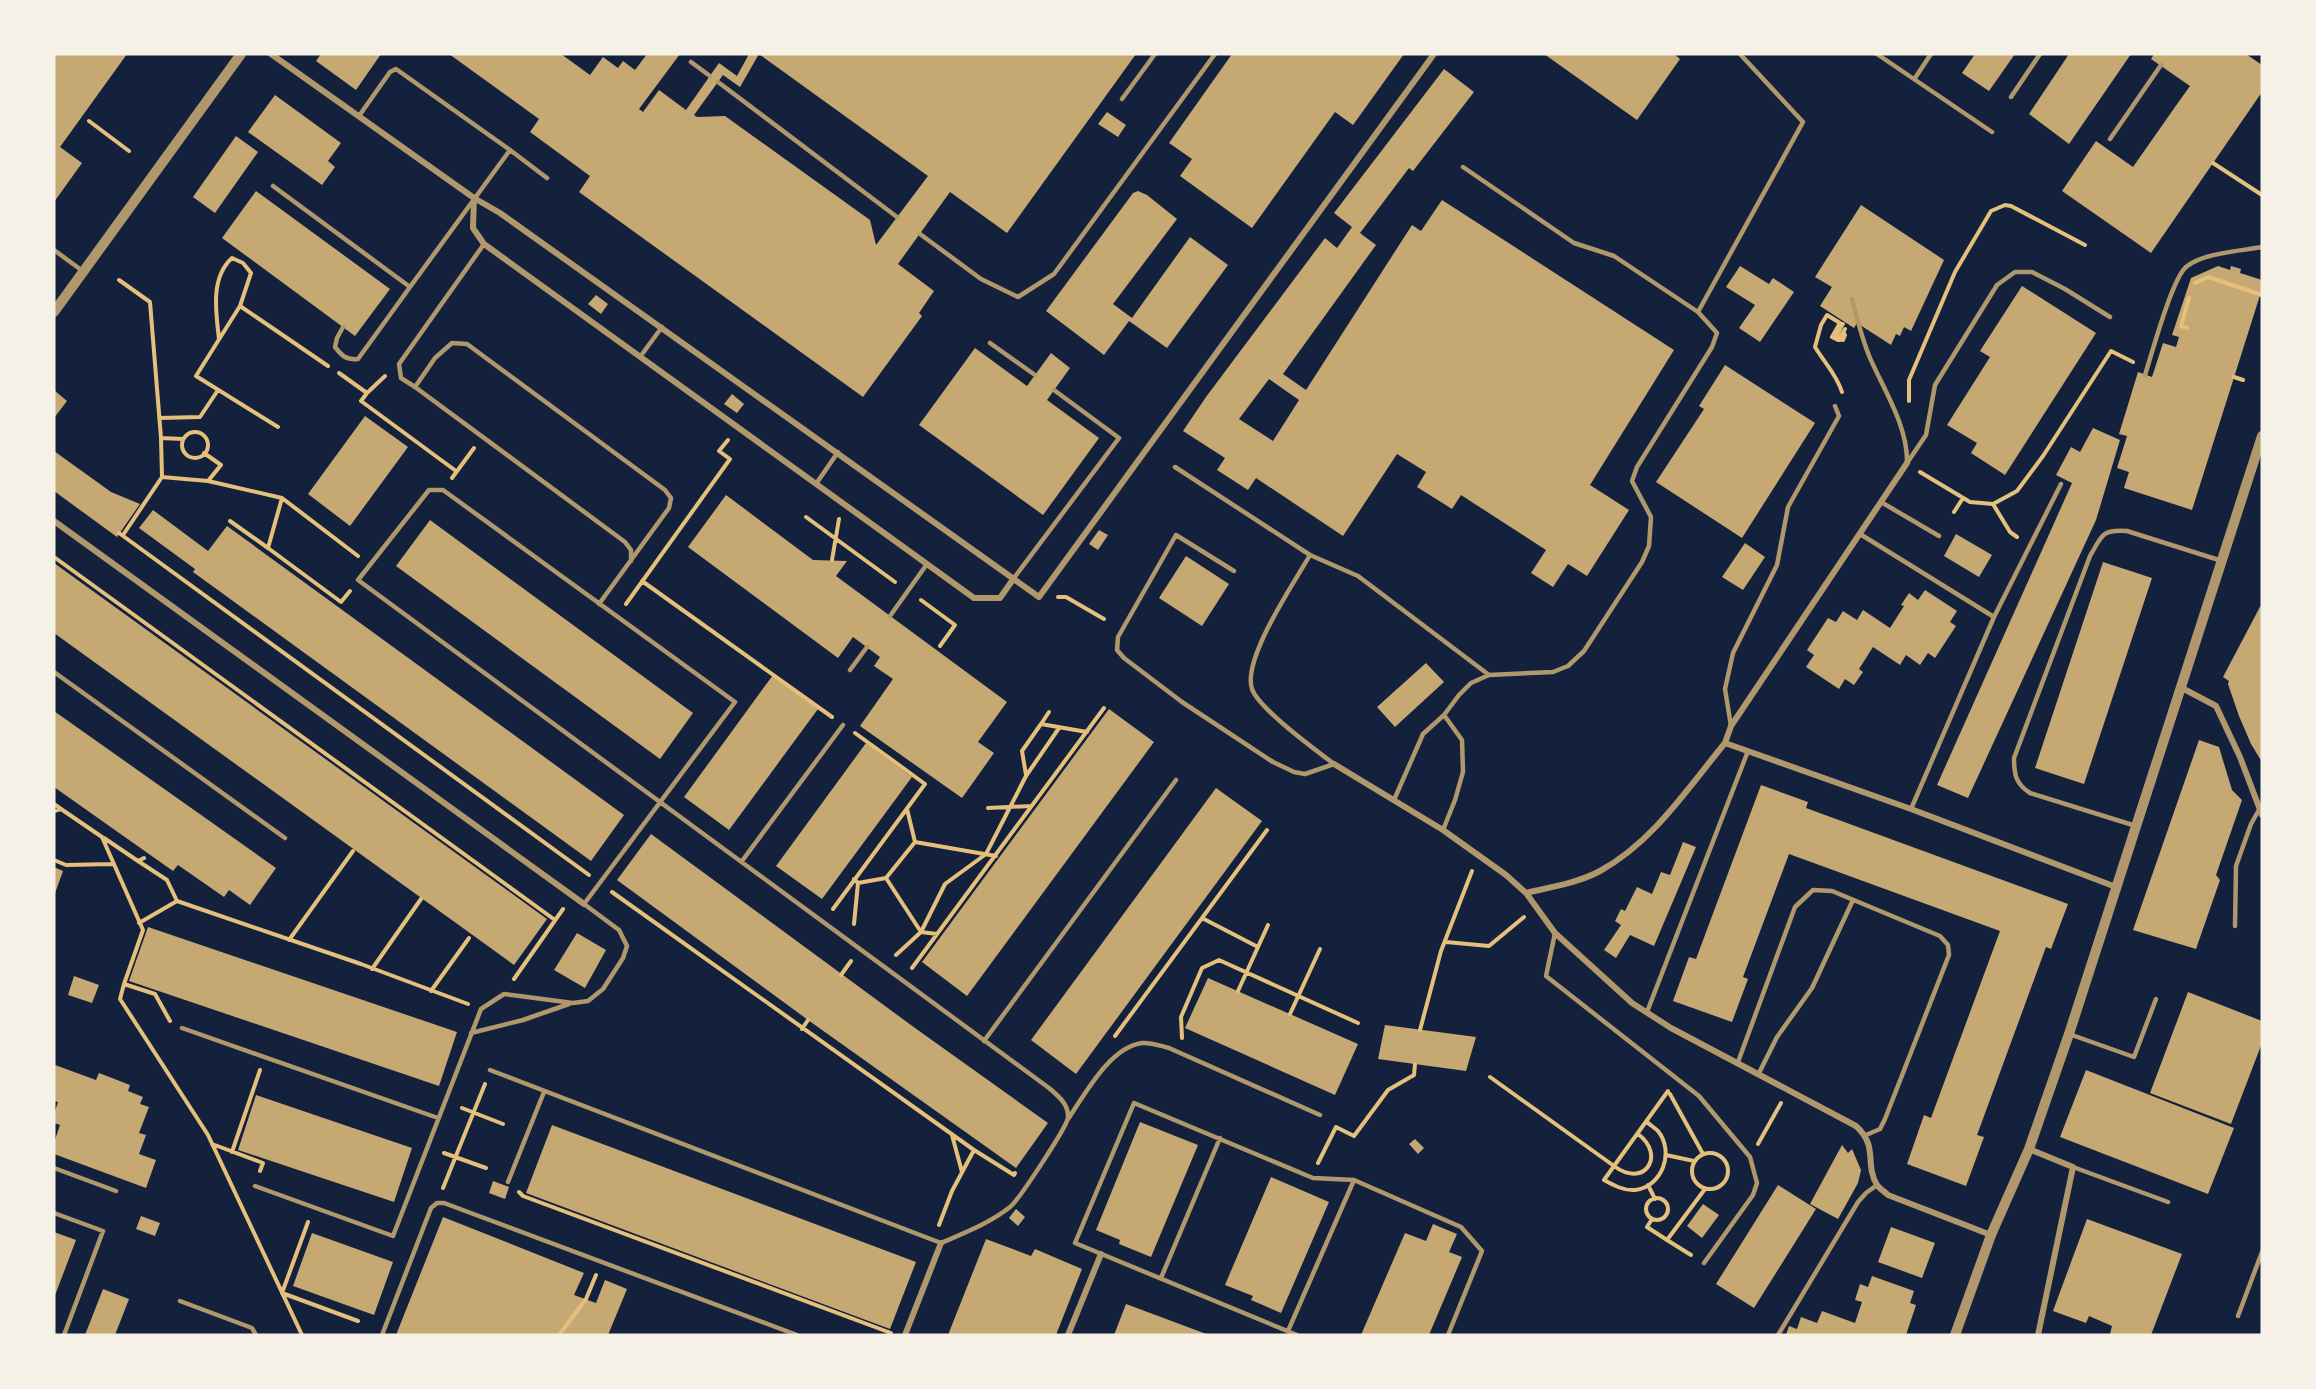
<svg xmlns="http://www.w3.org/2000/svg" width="2316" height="1389" viewBox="0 0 2316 1389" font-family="'Fira Sans Condensed',sans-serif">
<rect width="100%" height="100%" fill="#14213d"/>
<path fill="#c6a872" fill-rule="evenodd" d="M54 54H127L60 147 82 163 54 202Z
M321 54H381L356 90 316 61Z
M449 54H561L590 75 603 57 618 68 623 61 635 70 647 54H680L639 109 643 112 659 90 686 110 719 63 737 76 749 54H1136L1007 233 950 192 898 264 934 291 919 313 922 316 863 397 579 192 590 176 530 132 539 119ZM759 54 928 176 876 245 870 220 725 116 697 117 694 115 723 75 740 87Z
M1232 54H1404L1353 125 1335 112 1252 228 1180 176 1192 159 1169 143Z
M1544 54H1674L1680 59 1637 120Z
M1975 54H2015L1989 91 1962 73Z
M2069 54H2131L2069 144 2029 114Z
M2154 54H2246L2262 65V92L2151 253 2062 191 2096 141 2133 167 2175 107 2190 86 2151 59Z
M1444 69 1474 92 1413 171 1409 168 1360 233 1376 245 1283 374 1306 390 1412 225 1421 231 1442 200 1674 350 1590 485 1629 510 1587 576 1568 564 1553 587 1531 573 1546 550 1461 495 1452 509 1417 487 1426 472 1397 454 1343 536 1256 478 1248 490 1217 470 1225 458 1183 431 1206 397 1325 238 1337 248 1352 227 1334 213ZM1269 379 1299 400 1273 441 1239 419Z
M275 95 341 143 328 161 335 167 322 185 248 132Z
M1107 112 1126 125 1118 137 1098 124Z
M236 136 258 152 215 213 193 197Z
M256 191 390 289 355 336 222 238Z
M1138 191 1147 195 1177 219 1113 304 1132 318 1190 237 1228 265 1167 348 1129 321 1104 355 1046 311 1133 193Z
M1861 205 1944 260 1911 331 1904 327 1900 336 1896 334 1891 345 1857 323 1854 328 1820 306 1832 287 1815 277Z
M1740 266 1769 284 1773 278 1794 292 1760 342 1739 328 1755 305 1726 287Z
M2218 266 2230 270 2231 266 2241 269 2240 273 2262 280V289L2192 510 2124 488 2129 472 2117 468 2127 436 2119 434 2138 372 2152 377 2163 343 2176 347 2179 337 2172 335 2191 278Z
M2022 286 2096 333 2005 475 1971 453 1977 443 1947 425 1990 357 1980 351Z
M596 295 608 304 601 314 588 304Z
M975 348 1027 386 1051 353 1070 368 1047 400 1099 438 1043 515 919 425Z
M1725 365 1815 423 1742 538 1656 482 1704 409 1699 406Z
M54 390 67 401 54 418Z
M732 394 744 404 737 413 724 404Z
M365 416 408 447 350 526 308 494Z
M2093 428 2120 440 2096 520 1968 798 1937 785 2072 483 2056 475 2071 447 2080 452Z
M54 451 111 492 140 504 117 537 54 491Z
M726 495 813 560 847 561 836 576 1007 702 978 742 994 753 962 798 860 726 893 679 874 666 880 657 853 637 838 658 688 547Z
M153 510 208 551 227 526 624 815 591 861 193 572 195 569 139 528Z
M430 520 693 713 660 759 396 566Z
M1099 530 1108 535 1098 550 1089 544Z
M1956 534 1992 555 1979 577 1944 556Z
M1745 543 1765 557 1743 590 1722 577Z
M1186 556 1229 584 1202 626 1159 598Z
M2103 562 2152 578 2084 784 2035 768Z
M54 563 547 919 514 965 54 633Z
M1925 590 1957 611 1950 622 1956 626 1935 658 1928 653 1920 665 1906 655 1900 665 1873 647 1859 669 1863 672 1854 685 1845 679 1839 689 1806 667 1814 655 1807 650 1828 618 1836 622 1843 611 1857 620 1863 610 1890 628 1904 606 1901 605 1909 593 1918 600Z
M2262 603V762L2251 744 2239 716 2228 684 2229 681 2223 677Z
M1426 663 1444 682 1395 727 1377 707Z
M773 675 818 709 729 830 684 797Z
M1109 709 1154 742 967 996 922 962Z
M54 711 276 868 250 905 229 890 224 897 178 865 173 871 54 787Z
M2199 740 2219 747 2232 790 2242 800 2216 875 2220 880 2196 949 2133 930Z
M866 743 912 777 822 899 776 866Z
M1761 785 1808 802 1806 808 2068 904 2051 949 2046 947 1980 1127 1977 1135 1984 1137 1966 1186 1907 1164 1924 1115 1931 1118 2000 931 1789 854 1743 977 1748 979 1732 1022 1673 1001 1689 957 1696 959Z
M1216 788 1262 821 1076 1074 1031 1040Z
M651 834 915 1028 1048 1123 1016 1168 808 1020 617 880Z
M1683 842 1696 847 1654 946 1630 935 1616 958 1604 950 1621 925 1615 921 1621 909 1625 911 1637 887 1652 894 1661 872 1670 875Z
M54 867 63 871 54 896Z
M148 927 457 1032 439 1086 129 981Z
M577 933 606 950 585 988 554 970Z
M74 976 99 985 92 1003 68 995Z
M1208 978 1358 1044 1335 1095 1185 1028Z
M2188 992 2262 1021V1043L2231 1124 2150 1093Z
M1385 1025 1476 1037 1466 1071 1378 1059Z
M55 1065 96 1080 99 1073 130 1085 128 1091 143 1097 140 1104 149 1107 139 1133 146 1135 139 1154 156 1160 146 1188 54 1154V1143L60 1125 54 1123V1114L58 1102 54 1101Z
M2086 1070 2234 1128 2208 1194 2060 1137Z
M256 1095 412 1148 394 1202 238 1150Z
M1140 1122 1198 1145 1151 1257 1119 1244 1120 1240 1096 1230Z
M552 1125 916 1262 890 1329 526 1193Z
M1415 1139 1424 1148 1418 1154 1409 1144Z
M1842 1145 1848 1153 1852 1149 1861 1170 1858 1183 1838 1219 1810 1204Z
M1271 1177 1329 1202 1281 1313 1251 1300 1253 1296 1225 1285Z
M493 1181 509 1187 505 1199 489 1193Z
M1778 1185 1816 1209 1754 1308 1716 1284Z
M1703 1204 1719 1215 1702 1238 1687 1226Z
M1016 1209 1025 1217 1018 1226 1009 1218Z
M141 1216 160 1223 155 1236 136 1229Z
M443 1217 584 1273 574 1295 596 1303 605 1280 627 1289 608 1335H396Z
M2087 1219 2182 1254 2151 1335H2113L2110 1334 2112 1326 2089 1316 2086 1323 2053 1311Z
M1433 1224 1457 1234 1449 1252 1462 1257 1429 1335H1361L1405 1233 1426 1241Z
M1891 1227 1935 1243 1922 1278 1878 1262Z
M54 1232 76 1240 54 1298Z
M312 1233 393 1262 374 1315 293 1286Z
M986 1239 1031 1256 1035 1249 1082 1269 1056 1335H948Z
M1872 1276 1914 1291 1910 1303 1916 1305 1906 1335H1786L1789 1326 1797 1329 1801 1317 1817 1323 1822 1311 1855 1323 1862 1302 1855 1300 1860 1284 1868 1287Z
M103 1289 129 1299 115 1335H85Z
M1126 1304 1209 1335H1114Z"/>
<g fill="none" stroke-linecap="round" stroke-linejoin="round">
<path stroke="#e5c07b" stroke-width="4" d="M89 121 129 151
M2213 163 2262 195
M119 280 150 302 161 438 183 439
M2195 283 2208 277 2262 295
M240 306 196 376 278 427
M1843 324H1841L1834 336 1840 340 1844 333
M1842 325 1836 336 1843 340 1845 335
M2187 328 2181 326 2189 298
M219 339C216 312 210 278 232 258L243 263 251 273 240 306 328 366
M339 373 367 393 385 376
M2234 377 2243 380
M1842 392C1837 375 1824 362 1815 347L1821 325 1827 315 1840 323 1832 337 1838 340 1845 329
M367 393 361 401 456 471
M1909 401V380L1955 272 1991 211 2005 205 2011 206 2085 245
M159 418 200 417 218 390
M182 445a13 13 0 1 1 26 0a13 13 0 1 1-26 0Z
M161 438 162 477 208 481
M204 453 221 465 208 481 282 498 358 556
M1920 472 1970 502 1993 504 2017 491 2043 456 2111 351 2133 362
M452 478 474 448
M282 498 268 548 341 602 350 591
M1993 504 2010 532 2017 537
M1954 512 1963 498
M806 517 895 582
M230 521 268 548
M119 533 589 875
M123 535 162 477
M54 557 555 920
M832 560 839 519
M642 581 832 717
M1058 597H1066L1104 619
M921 600 955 625 940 646
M626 604 730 459 719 451 728 440
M1041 724 1049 712
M1026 775 1022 751 1041 724 1087 732
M54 804 61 809
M988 808 1031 806
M907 809 915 842 996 856
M54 811 61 809 102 837 143 930 124 984 155 994 170 1021
M104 838 138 861 144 858
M54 860 66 865 113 864
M138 861 167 880 177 901
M886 878 921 932 937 934
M854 879 858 883 886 878 915 842
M612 892 974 1150 1014 1175 1015 1173
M833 909 925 784 855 733
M1202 918 1258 947
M139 923 177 901 361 964 468 1004
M854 924 858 883
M289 940 353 851
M1446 942 1489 946 1524 917
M896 955 921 932 945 884 986 854 1026 776 1059 728
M912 968 1104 708
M372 969 421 899
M841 975 851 961
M514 979 563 909
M124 984 120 999 208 1135 302 1335
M431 991 469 938
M1238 991 1268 925
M1290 1014 1320 949
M802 1029 808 1020
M1420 1030 1441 951 1472 871
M1115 1036 1267 830
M1182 1038 1181 1017 1202 968 1219 960 1358 1023
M1490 1077 1614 1166 1668 1091
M1670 1094 1703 1154
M462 1108 503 1124
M1638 1134C1666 1155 1645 1189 1614 1166L1604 1180C1613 1185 1624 1191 1635 1190 1662 1187 1675 1152 1658 1131 1655 1128 1650 1125 1647 1122
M952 1135 962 1172
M212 1144 263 1163 260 1171
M1758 1144 1781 1103
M232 1152 260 1070
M1692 1171a18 18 0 1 1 36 0a18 18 0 1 1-36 0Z
M444 1153 486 1168
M1666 1155 1694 1161
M1318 1163 1336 1127 1354 1136 1388 1090 1414 1075 1415 1064
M1648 1185 1655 1199
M443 1188 485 1084
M519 1192 523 1196 891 1333
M1646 1209a11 11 0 1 1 22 0a11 11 0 1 1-22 0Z
M1652 1219 1647 1227 1667 1240
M308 1222 282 1293 358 1321
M939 1225 952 1191 974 1150
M1691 1255 1667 1240 1705 1189
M559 1335 586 1299 596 1275"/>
<path stroke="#b1986c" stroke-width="4.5" d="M1877 54 1992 132
M691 62 710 76
M1915 78 1931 54
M718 82 897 217
M2011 97 2040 54
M1122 99 1155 54
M359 116 390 72 396 69 510 150 410 287
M2110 139 2161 65
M510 150 547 178
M273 186 410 287 358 359C346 360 342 356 335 347L337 338 343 327
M920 234 981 279 1018 297 1054 274 1215 54
M54 250 84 272
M1852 299C1857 319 1862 339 1870 358 1884 390 1908 427 1907 463
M1698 312 1803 122 1740 54
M990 343 1035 375
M640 357 662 327
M2145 375C2152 353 2172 279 2186 267 2202 253 2241 251 2262 247
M415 387 401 378 399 364 484 244
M1907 463 1926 435 1935 385 1997 285 2015 272H2032L2065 289 2110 317
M1175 467 1310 555 1358 576 1489 675
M816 484 838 452
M1881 502 1939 536
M1860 534 1994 617
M1234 571 1176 535 1118 637 1117 650 1124 658 1182 702 1273 762 1294 772 1305 774 1334 764C1316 750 1259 709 1252 689 1242 659 1294 583 1310 555
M1014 578 1119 438 1054 390
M599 604 669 508 671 498 665 490 467 344 452 343 435 358 415 387 625 542 631 550V561
M890 616 927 564
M850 670 867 647
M54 672 285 838
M1731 726 1725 689 1733 653 1777 565 1788 507 1839 416 1835 406
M1394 800 1423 734 1444 715 1459 695 1471 683 1489 675 1553 672 1568 666 1584 651 1642 562 1649 546 1651 517 1632 481 1637 467 1712 347 1717 333 1698 312 1614 256 1574 243 1463 167
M1911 809 1994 617 2061 484
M2136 826 2030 793C2016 784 2014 775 2014 758L2090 556C2102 536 2101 529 2127 531L2222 561
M1443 830 1455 800 1463 772 1462 740 1444 715
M742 861 843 725
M2235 926 2236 866 2251 824 2260 808
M1555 933 1546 976 1699 1096 1750 1157 1757 1183 1753 1195 1704 1263
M1647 1012 1748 751
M182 1028 438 1118
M471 1033 523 1020 569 1004
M2069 1034 2134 1057 2156 999
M984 1041 1176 780
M1738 1062 1795 907 1813 890 1832 891 1940 936 1948 945 1949 955 1885 1119 1880 1129 1866 1135
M1759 1073 1777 1037 1812 988 1853 900
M1068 1119C1085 1094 1110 1047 1142 1043 1151 1042 1160 1046 1169 1048L1320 1115
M2073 1167 2168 1202
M54 1168 116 1191
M508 1182 544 1092
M255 1186 393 1236 481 1009 504 994 573 1003 588 1001 603 989 623 958 627 946 619 930 584 904 735 702 443 490H429L358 580C588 750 819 918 1049 1088 1058 1096 1069 1104 1068 1118 1066 1128 1019 1200 1010 1207 990 1223 964 1233 941 1243L490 1070
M54 1213 103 1231 64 1335
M1161 1278 1220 1138
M180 1301 252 1328 256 1335
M2238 1316 2262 1252
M1288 1331 1354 1180
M382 1335 431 1208 437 1203H444L797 1335
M1297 1335 1075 1243 1134 1103 1313 1178 1354 1180 1461 1227 1482 1251 1448 1335
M1778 1335 1858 1202 1866 1193 1877 1185"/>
<path stroke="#b1986c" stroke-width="6" d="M271 54 474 198 500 213 1039 597 1434 54
M474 198 473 228 484 244 974 598H1000L1014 578
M54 521 584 904
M2182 688 2216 706 2240 757 2262 815
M1725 743 1911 809 2116 887
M1334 764 1443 830 1506 875 1526 893 1555 933 1632 1003 1671 1028 1856 1126C1879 1147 1864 1163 1877 1185 1879 1188 1885 1192 1888 1195L1991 1235
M1526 893C1550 887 1578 883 1600 871 1653 842 1688 788 1725 743L1731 726 1907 463
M2029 1149 2073 1167 2038 1335
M905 1335 941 1243
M1068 1335 1101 1254"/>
<path stroke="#b1986c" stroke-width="10" d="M54 312 241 54
M1955 1335 1991 1235 2029 1149 2069 1034 2262 436"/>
</g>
<rect width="2316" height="1389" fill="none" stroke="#f6f1e7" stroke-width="111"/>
</svg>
